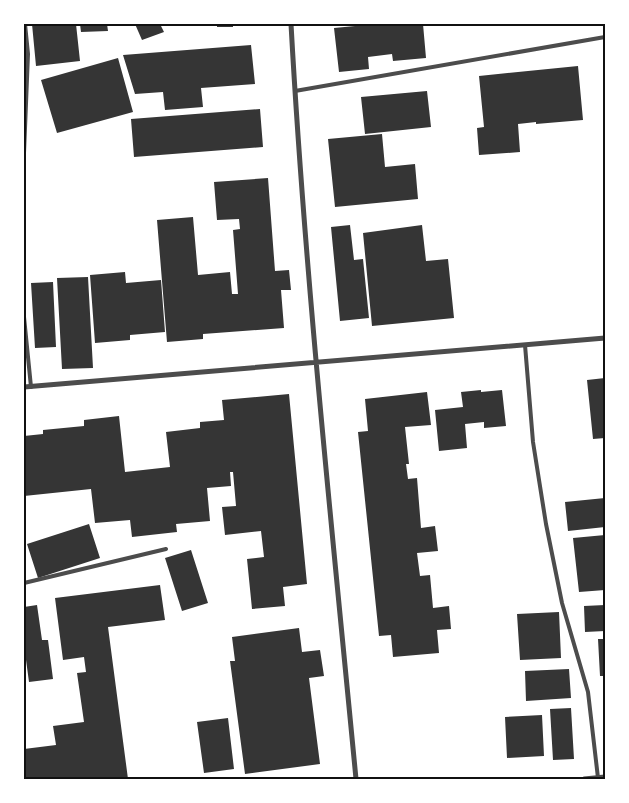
<svg xmlns="http://www.w3.org/2000/svg" width="629" height="803" viewBox="0 0 629 803" font-family="Rubik,sans-serif">
<rect width="100%" height="100%" fill="#fff"/>
<path fill="#353535" d="M32 24H76L80 61 36 66Z
M80 24H107L108 31 81 32Z
M135 24H160L164 32 142 40Z
M217 24H233V27H217Z
M376 24H423L426 58 393 61 392 54 368 57 369 69 339 72 334 28Z
M251 45 255 84 201 88 203 107 165 110 163 92 135 94 123 55Z
M118 58 133 112 57 133 41 80Z
M578 66 583 120 536 124V122L518 124 520 152 479 155 477 128 484 127 479 76Z
M427 91 431 127 365 134 361 97Z
M260 109 263 147 134 157 131 119Z
M382 134 385 167 415 164 418 199 335 207 328 139Z
M268 178 275 271 289 270 291 290H281L284 328 203 334V339L167 342 157 220 193 217 198 275 230 272 232 294H238L233 230 240 229 239 219 217 220 214 182Z
M350 225 354 260 363 259 369 318 340 321 331 227Z
M422 225 426 261 448 259 454 318 372 326 363 233Z
M125 272 126 283 161 280 165 332 130 335V340L95 343 90 275Z
M88 277 93 368 62 369 57 278Z
M53 282 56 347 35 348 31 283Z
M605 378V438L593 439 587 380Z
M481 390V392L502 390 506 426 484 428V422L465 424 467 448 439 451 435 410 463 407 461 392Z
M427 392 431 425 405 427 409 464H406L408 479 417 478 421 528 435 526 438 551 417 553 420 576 430 575 433 608 449 606 451 629 437 630 439 653 393 657 391 635 379 636 358 432 368 431 365 399Z
M289 394 307 584 283 587 285 606 252 609 247 559 264 557 261 531 225 535 222 507 236 506 233 472H230L231 486 207 488 210 521 176 524 177 532 132 537 130 520 95 523 91 489 24 496V436L43 434V430L84 426V420L119 416 125 472 170 467 166 432 200 428V422L224 420 222 400Z
M605 498V527L568 531 565 502Z
M89 524 100 558 38 578 27 544Z
M605 535V590L579 592 573 538Z
M191 550 208 603 182 611 165 558Z
M160 585 165 620 108 627 128 779H24V749L56 745 53 726 84 722 77 673 86 672 84 657 63 660 55 598Z
M37 605 42 640H48L53 679 29 682 24 645V607Z
M605 605V631L585 632 584 606Z
M559 612 561 658 520 660 517 614Z
M299 628 302 652 320 650 324 676 309 678 320 764 245 774 230 661H235L232 637Z
M598 639H605V676H600Z
M569 669 571 698 526 701 525 671Z
M571 708 574 759 553 760 550 709Z
M542 715 544 756 507 758 505 717Z
M228 718 234 769 204 773 197 722Z"/>
<g fill="none" stroke-linecap="round" stroke-linejoin="round">
<path stroke="#4c4c4c" stroke-width="4" d="M295 91 605 37
M24 153 28 54 25 24
M24 317 31 387
M525 345 533 442 546 524 562 603 588 692 598 778
M24 583 166 549"/>
<path stroke="#4c4c4c" stroke-width="5" d="M291 24C305 276 332 528 356 779
M24 387 605 338
M584 779 605 777"/>
</g>
<rect width="629" height="803" fill="none" stroke="#ffffff" stroke-width="50"/>
<rect x="25" y="25" width="579" height="753" fill="none" stroke="#111" stroke-width="2"/>
</svg>
